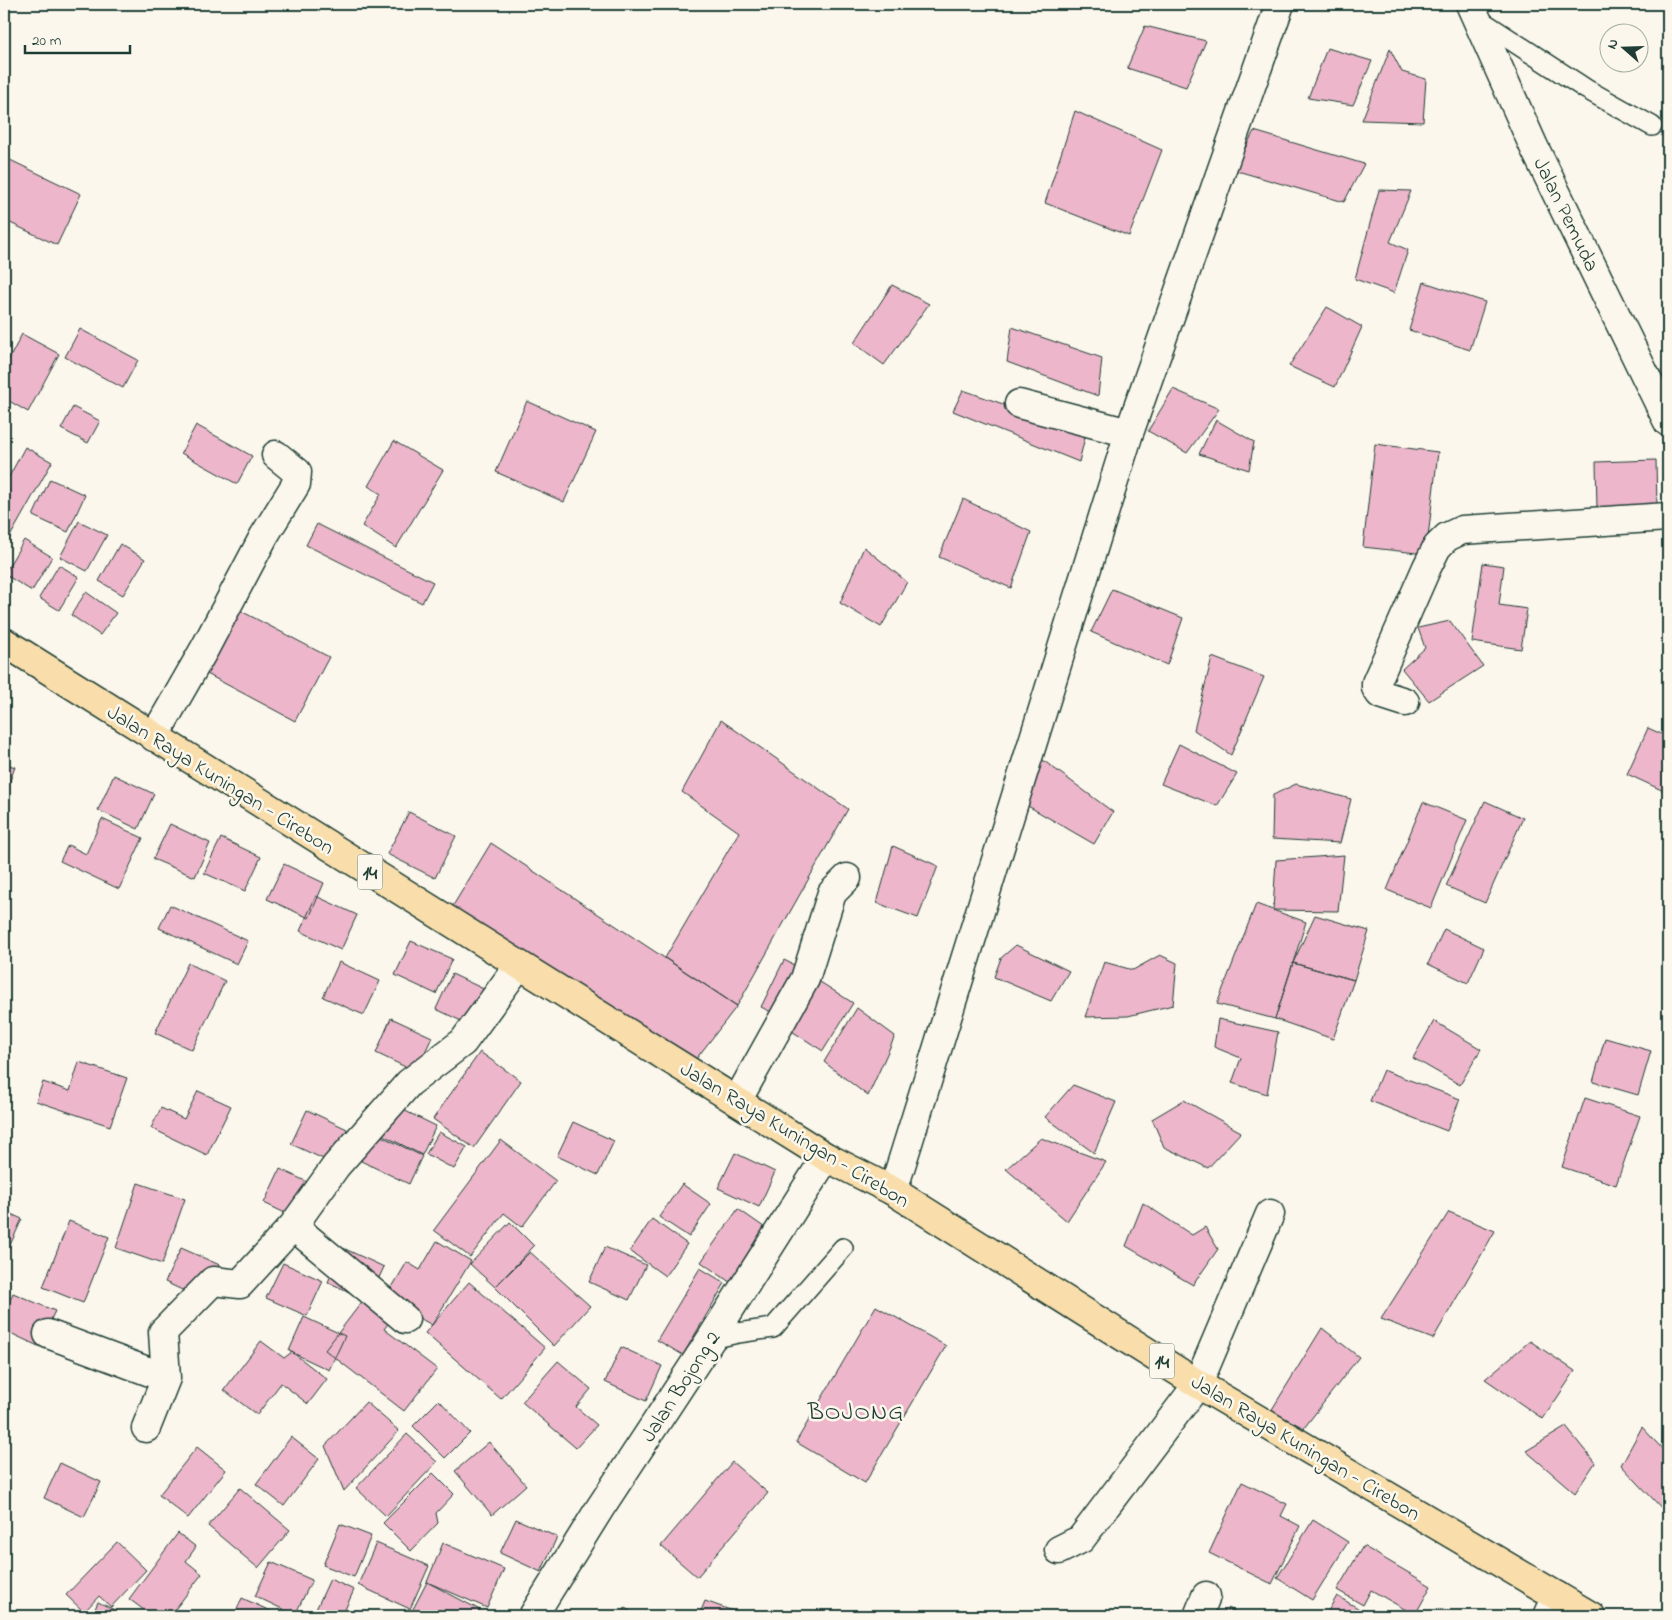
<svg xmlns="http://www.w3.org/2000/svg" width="1672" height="1620" viewBox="0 0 1672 1620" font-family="'Indie Flower',sans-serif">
<rect width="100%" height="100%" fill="#fbf7ec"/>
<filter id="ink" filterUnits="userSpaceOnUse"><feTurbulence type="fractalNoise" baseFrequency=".02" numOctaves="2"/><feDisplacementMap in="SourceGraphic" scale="10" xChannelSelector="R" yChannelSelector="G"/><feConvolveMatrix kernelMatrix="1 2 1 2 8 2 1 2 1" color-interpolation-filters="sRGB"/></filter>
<g filter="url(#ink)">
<path fill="#edb6cb" stroke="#1f3d34" d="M1145 26 1206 41 1186 87 1127 68Z
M1327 48 1372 61 1353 105 1308 98Z
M1390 49 1402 72 1426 79 1423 122 1362 120Z
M1075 111 1162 150 1129 236 1045 203Z
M1254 131 1364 164 1344 202 1234 170Z
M8 159 81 194 57 245 4 220V168Z
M1379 190 1411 191 1390 242 1408 250 1394 293 1355 279Z
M1424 282 1485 302 1470 350 1409 330Z
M892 285 929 304 884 365 854 343Z
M1327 307 1362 327 1335 387 1289 366Z
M1012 327 1102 358 1098 396 1007 362Z
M80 329 138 360 123 388 65 357Z
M22 334 59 354 28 412 4 398V369Z
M1173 389 1219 409 1187 453 1148 431Z
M963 390 1086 433 1079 462 953 411Z
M527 401 596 432 564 502 496 472Z
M73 407 100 421 88 443 61 429Z
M1216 420 1254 442 1249 470 1199 454Z
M196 425 252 456 237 484 181 453Z
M394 441 443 470 396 548 362 526 381 494 368 486Z
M1375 444 1438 452 1426 554 1363 547Z
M25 447 52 462 7 542 4 541V486Z
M1656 460 1657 507 1597 509 1596 462Z
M50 479 85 495 68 532 33 516Z
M963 499 1031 532 1011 588 939 557Z
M79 521 107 535 87 571 60 557Z
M317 524 433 582 422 603 306 545Z
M24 540 52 557 32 591 4 574Z
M120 544 145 559 123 595 99 581Z
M864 547 907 582 881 627 840 603Z
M1483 563 1504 566 1499 605 1527 609 1521 649 1472 642Z
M59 565 79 577 59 610 39 598Z
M1112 589 1183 618 1167 665 1091 632Z
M86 592 116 613 100 635 71 615Z
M241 611 329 657 295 721 207 674Z
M1450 621 1483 666 1429 701 1402 669 1425 648 1418 628Z
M1212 657 1264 677 1231 755 1194 730Z
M721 720 848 809 737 1006 665 958 739 832 682 792Z
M1648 728 1668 737V793L1627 774Z
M1179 744 1237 774 1217 806 1161 784Z
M1040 758 1113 812 1094 844 1028 806Z
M4 763 15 767 4 797Z
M114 775 154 794 138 829 98 810Z
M1296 784 1351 799 1340 843 1272 839 1273 795Z
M1485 801 1523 818 1485 903 1446 886Z
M1423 802 1467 820 1431 908 1387 890Z
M409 812 456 836 435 878 387 854Z
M102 819 143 838 119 889 60 861 68 845 86 854Z
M170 824 210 843 195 877 153 859Z
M221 838 261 857 245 891 204 873Z
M491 843 737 1006 696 1059 451 909Z
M893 846 938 866 918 918 877 903Z
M1344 855 1338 911 1273 910 1276 860Z
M284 864 324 883 309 918 267 899Z
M316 896 357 915 341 950 300 931Z
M1256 904 1306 922 1275 1019 1217 1004Z
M170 905 248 941 237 964 159 928Z
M1315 915 1369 931 1354 980 1293 963Z
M1444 929 1484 948 1468 983 1428 964Z
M411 941 452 959 436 994 395 975Z
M1016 945 1069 971 1051 1001 994 977 1001 958Z
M1160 955 1177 963 1173 1005 1128 1016 1085 1017 1104 962 1133 970Z
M784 960 804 970 781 1017 761 1007Z
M339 962 380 981 364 1015 323 997Z
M188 963 225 981 192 1050 155 1033Z
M1293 963 1354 980 1333 1039 1275 1019Z
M452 974 492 993 476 1028 436 1009Z
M817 980 853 1003 823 1051 787 1028Z
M857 1008 895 1036 868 1096 824 1062Z
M391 1018 432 1037 416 1072 376 1053Z
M1218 1019 1278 1032 1267 1094 1232 1083 1241 1058 1214 1047Z
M1434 1021 1481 1049 1460 1085 1413 1058Z
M1605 1038 1651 1051 1638 1095 1593 1082Z
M480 1052 521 1081 474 1148 433 1119Z
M79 1062 127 1078 110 1126 36 1101 43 1082 70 1091Z
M1383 1070 1460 1099 1447 1131 1370 1101Z
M1073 1085 1116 1102 1094 1153 1045 1117Z
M198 1091 231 1106 207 1155 151 1128 161 1108 184 1119Z
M1585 1098 1640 1116 1616 1185 1562 1167Z
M1184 1100 1241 1132 1208 1168 1164 1147 1152 1119Z
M393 1105 436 1126 422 1155 379 1133Z
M307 1110 347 1129 332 1163 291 1144Z
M573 1122 614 1141 598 1175 557 1156Z
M439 1132 467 1147 454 1169 426 1154Z
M375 1133 422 1156 409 1184 361 1161Z
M1041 1138 1106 1162 1067 1221 1006 1169Z
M501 1140 556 1181 522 1227 504 1213 470 1257 434 1230Z
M735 1153 775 1172 759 1207 718 1188Z
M280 1169 320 1188 304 1222 264 1203Z
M138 1183 185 1199 162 1264 116 1248Z
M682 1184 711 1204 689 1237 659 1217Z
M1143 1203 1192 1235 1205 1227 1218 1249 1193 1285 1126 1246Z
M738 1209 771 1232 734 1285 701 1262Z
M4 1211 22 1219 6 1254 4 1253Z
M1449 1212 1495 1231 1433 1339 1381 1319Z
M652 1219 687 1244 665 1276 630 1251Z
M69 1221 109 1237 83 1303 43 1287Z
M510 1222 534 1246 495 1287 470 1264Z
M437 1241 471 1261 432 1325 385 1299 407 1262 420 1270Z
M605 1247 646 1265 629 1300 589 1282Z
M181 1248 222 1266 206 1301 165 1282Z
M343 1248 384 1267 368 1301 328 1282Z
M530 1252 590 1306 554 1346 495 1287Z
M283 1263 323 1281 307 1316 266 1298Z
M700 1268 725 1283 683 1355 657 1340Z
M469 1282 545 1348 501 1399 425 1333Z
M13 1293 55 1311 38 1346 4 1330V1314Z
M368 1294 395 1315 384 1329 437 1369 404 1411 325 1350Z
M876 1306 946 1346 865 1483 796 1442Z
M304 1317 345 1336 329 1370 289 1351Z
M1322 1328 1359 1357 1304 1428 1271 1411Z
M261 1341 284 1358 292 1352 327 1379 308 1404 281 1383 257 1415 224 1390Z
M1530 1341 1575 1371 1543 1419 1485 1379Z
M621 1347 662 1366 646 1401 605 1382Z
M558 1361 591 1389 576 1407 597 1425 576 1448 522 1402Z
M439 1400 470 1433 445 1458 413 1426Z
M366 1402 399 1431 344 1491 325 1446Z
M1566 1427 1595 1463 1575 1493 1526 1451Z
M1642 1427 1668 1455V1515L1621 1465Z
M407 1434 437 1462 386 1516 356 1488Z
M291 1437 319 1459 284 1506 256 1484Z
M489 1442 526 1485 492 1515 455 1471Z
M197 1447 226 1470 188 1518 159 1495Z
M732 1462 768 1493 697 1577 661 1546Z
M60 1463 101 1482 84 1517 44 1498Z
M433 1473 454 1494 436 1513 438 1523 411 1551 383 1523Z
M1242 1482 1287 1504 1281 1516 1300 1526 1272 1584 1209 1553Z
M240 1488 290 1530 258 1568 208 1526Z
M516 1519 557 1537 541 1572 500 1553Z
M1313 1520 1348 1542 1312 1600 1277 1578Z
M340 1524 371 1536 354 1577 323 1565Z
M178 1533 196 1547 186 1561 202 1574 170 1616H152L129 1599Z
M117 1542 146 1570 111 1607 99 1596 84 1612 66 1595Z
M376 1543 429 1566 410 1609 358 1585Z
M443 1543 504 1569 487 1608 427 1582Z
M1363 1546 1431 1586 1415 1615 1371 1590 1363 1605 1337 1590Z
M271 1562 312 1580 295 1615 255 1596Z
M330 1579 354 1590 342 1616H313Z
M427 1582 480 1610 476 1616H413L410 1615Z
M1337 1596 1356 1607 1370 1616H1325Z
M242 1598 281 1616H234Z
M705 1601 747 1616H699Z
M98 1602 127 1616H92Z
M625 1608 638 1616H621Z
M1228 1608 1245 1616H1223Z"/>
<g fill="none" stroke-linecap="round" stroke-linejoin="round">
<defs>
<path id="service" d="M1477 18 1586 89 1652 126
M711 1339 738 1333 773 1328 843 1248"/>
<path id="minor" d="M1470 4 1534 147 1668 422
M1019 404 1129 433
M1405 702 1380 694 1376 688V683L1427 567 1437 547 1447 537 1462 530 1668 517
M154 737 205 648 264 536 296 484 297 472 276 455
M737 1101 805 979 832 893 847 878
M893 1191 1129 433 1280 4
M293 1226 405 1319
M48 1334 166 1378
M146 1428 166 1378 163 1332 213 1281 240 1284 293 1226 336 1166 409 1083 463 1042 519 965
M1059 1550 1081 1539 1198 1384 1270 1214
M533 1616 600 1508 711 1339 826 1157
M1198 1616 1206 1596
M1548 1616 1557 1596"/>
<path id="trunk" d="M4 642 826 1157 893 1191 1198 1384 1591 1616"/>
</defs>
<use href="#service" stroke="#1f3d34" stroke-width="22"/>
<use href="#minor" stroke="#1f3d34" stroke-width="31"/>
<use href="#trunk" stroke="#1f3d34" stroke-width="31"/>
<use href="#service" stroke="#fbf7ec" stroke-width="19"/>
<use href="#minor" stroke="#fbf7ec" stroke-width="28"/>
<use href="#trunk" stroke="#f9deab" stroke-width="28"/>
</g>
</g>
<g text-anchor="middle" stroke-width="5" stroke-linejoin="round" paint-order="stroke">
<g fill="#fbf7ec" stroke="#61756b" stroke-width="1">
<rect x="357.5" y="854.5" width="25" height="35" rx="4"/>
<rect x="1149.5" y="1343.5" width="25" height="35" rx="4"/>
</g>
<g font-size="20" font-weight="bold" fill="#1f3d34">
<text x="370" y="879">14</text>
<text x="1162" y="1368">14</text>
</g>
<g font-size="21" fill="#1f3d34" stroke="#fbf7ec">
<text transform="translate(1567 214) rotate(64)" y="7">Jalan Pemuda</text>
<text transform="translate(221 779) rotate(32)" y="7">Jalan Raya Kuningan - Cirebon</text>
<text transform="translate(795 1134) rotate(31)" y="7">Jalan Raya Kuningan - Cirebon</text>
<text transform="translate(680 1386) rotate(-57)" y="7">Jalan Bojong 2</text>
<text transform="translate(1306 1447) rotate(31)" y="7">Jalan Raya Kuningan - Cirebon</text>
</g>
<g font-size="24" letter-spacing="1" fill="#1f3d34" stroke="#fbf7ec">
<text x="856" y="1419">BOJONG</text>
</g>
</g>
<rect width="1672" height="1620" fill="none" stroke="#fbf7ec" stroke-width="20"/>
<rect x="10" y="10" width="1652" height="1600" fill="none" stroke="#1f3d34" stroke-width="2" filter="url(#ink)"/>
<g transform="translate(1624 48) rotate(290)"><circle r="24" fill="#fbf7ec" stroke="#a3ada2"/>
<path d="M0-4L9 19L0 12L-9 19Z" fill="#1f3d34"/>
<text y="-8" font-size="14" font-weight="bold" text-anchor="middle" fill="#1f3d34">N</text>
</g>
<path d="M25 45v8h105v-8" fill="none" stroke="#1f3d34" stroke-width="2.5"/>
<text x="32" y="45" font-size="15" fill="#1f3d34" stroke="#fbf7ec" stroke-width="4" paint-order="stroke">20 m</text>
</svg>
